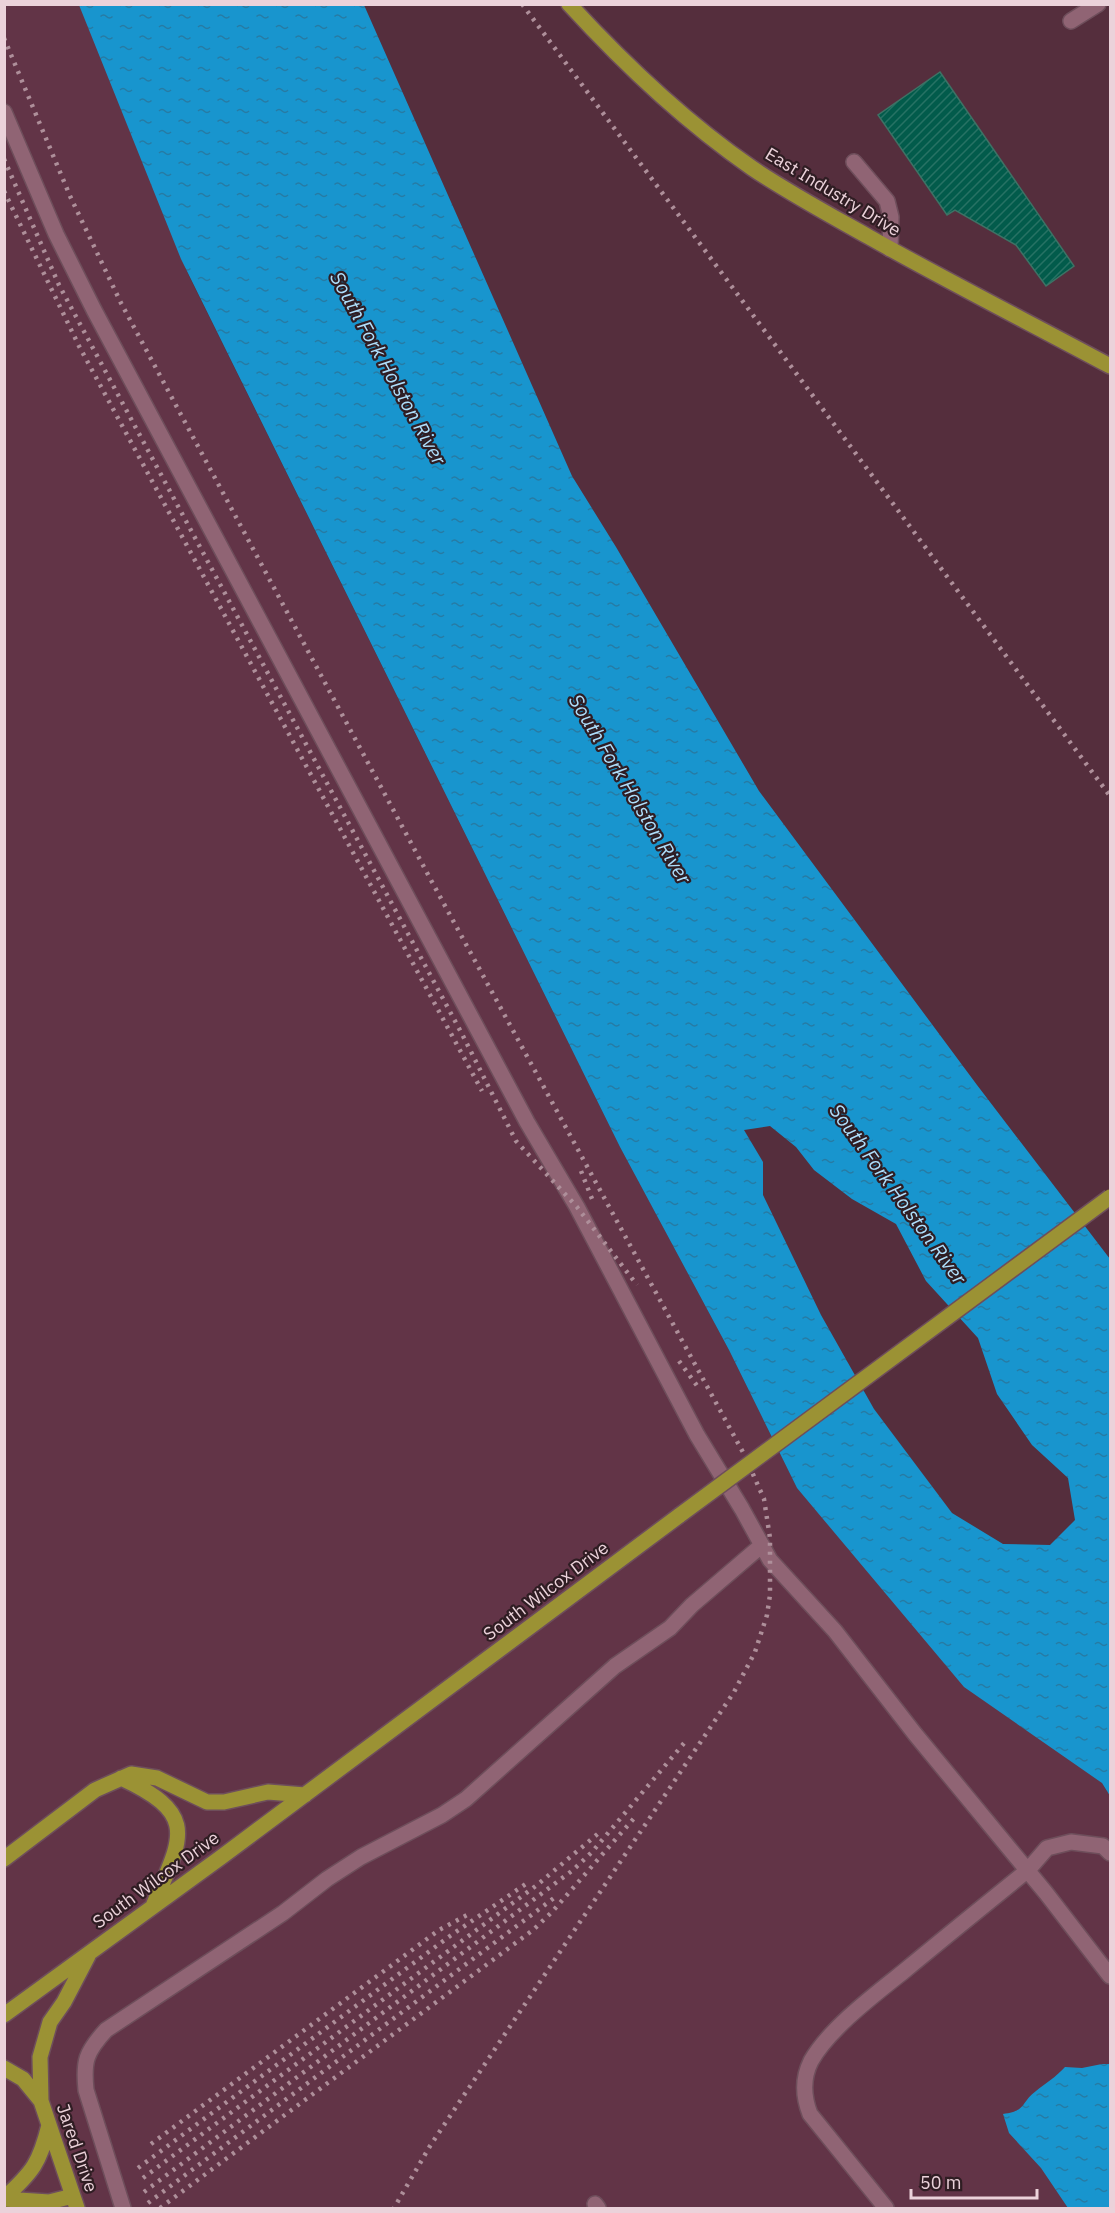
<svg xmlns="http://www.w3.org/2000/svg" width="1115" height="2213" viewBox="0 0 1115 2213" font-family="'IBM Plex Sans',sans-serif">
<defs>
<pattern id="water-ripples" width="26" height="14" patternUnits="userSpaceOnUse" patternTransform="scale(1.5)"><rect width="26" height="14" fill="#1895ce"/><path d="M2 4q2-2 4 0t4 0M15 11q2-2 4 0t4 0" fill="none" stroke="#267ba4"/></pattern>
<pattern id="building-hatch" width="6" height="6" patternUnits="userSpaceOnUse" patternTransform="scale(1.5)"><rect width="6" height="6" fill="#025b4b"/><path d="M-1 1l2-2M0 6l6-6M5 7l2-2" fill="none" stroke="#277264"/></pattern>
</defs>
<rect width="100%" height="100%" fill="#552e3d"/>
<path fill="#623447" d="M80 4 188 274 620 1147 729 1350 797 1488 1102 1783 1110 1796V2208H5L4 5Z"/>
<path fill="url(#water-ripples)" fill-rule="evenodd" d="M79 5H364L572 476 616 547 759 791 977 1085 1110 1259V1796L1102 1783 964 1687 797 1488 729 1350 620 1147 181 259ZM770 1126 796 1147 814 1170 852 1199 896 1224 926 1281 978 1338 997 1394 1032 1445 1068 1478 1075 1520 1050 1545 1003 1544 952 1513 874 1409 821 1315 763 1195V1162L744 1130Z
M1102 2064H1110V2208H1068L1041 2168 1009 2133 1003 2114C1027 2111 1020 2103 1036 2091 1046 2083 1056 2077 1065 2067L1082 2068Z"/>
<path fill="url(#building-hatch)" stroke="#3e7265" stroke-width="1.5" d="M940 72 1074 266 1046 286 1016 245 955 210 947 215 878 115Z"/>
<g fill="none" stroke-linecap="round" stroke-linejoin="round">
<defs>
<path id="minor" d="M1071 21 1098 4
M4 112 56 234 94 310 527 1122 577 1207 697 1435 742 1509 770 1560 835 1631 915 1734 1046 1893 1110 1976
M854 162 887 201 891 217 890 249
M595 2204 598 2208
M123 2208 86 2090C83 2061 86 2052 106 2030L283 1913 327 1879 361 1857 442 1815 466 1799 615 1666 670 1628 692 1605 762 1545
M886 2208 810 2114C803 2096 802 2079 811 2061 829 2029 874 1995 903 1972 944 1938 986 1904 1028 1870L1047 1848 1071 1842 1103 1846 1110 1853"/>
<path id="major" d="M569 4C625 65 684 121 752 168 789 193 830 215 869 237 949 282 1030 323 1110 366
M121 1778C201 1815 181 1838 153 1906
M4 1859 95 1790 131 1774 157 1778 207 1802H224L268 1792 305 1795
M4 2015 220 1858 680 1515
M4 2068 23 2079 41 2101
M4 2198C33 2172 40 2162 49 2125
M4 2199 49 2202 73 2196
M77 2208 41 2101 40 2057 50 2022 64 2002 88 1956"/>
</defs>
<use href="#minor" stroke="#6e4e5b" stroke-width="18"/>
<use href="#major" stroke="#6e4e5b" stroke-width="18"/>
<use href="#minor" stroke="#906474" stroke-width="15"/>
<use href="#major" stroke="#9b9234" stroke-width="15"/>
<path stroke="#ae8f9a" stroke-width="4.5" stroke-dasharray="3 6" stroke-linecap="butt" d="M522 4 1110 796
M4 38 70 196 121 303 432 882 745 1456 764 1499 770 1538V1595L767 1615 755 1652 734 1692 430 2146 394 2208
M4 159 59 285 462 1034 516 1141 577 1207 637 1285
M4 191 79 346 482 1091
M581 1171 594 1204
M679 1361 698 1387
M151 2144 439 1930 467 1915
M138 2168 450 1936 530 1881
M143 2178 537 1885 600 1832
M144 2192 573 1870 592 1852 685 1742
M148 2203 558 1895
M160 2208 533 1930 552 1912 636 1816"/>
<defs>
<path id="major-bridge" d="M680 1515 1110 1197"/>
</defs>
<use href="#major-bridge" stroke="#6e4e5b" stroke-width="18" stroke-linecap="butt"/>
<use href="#major-bridge" stroke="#9b9234" stroke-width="15"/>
</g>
<g text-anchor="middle" stroke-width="4.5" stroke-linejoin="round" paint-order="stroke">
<g font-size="18" fill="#ebd2da" stroke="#2f1d23">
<text transform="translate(833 192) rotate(31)" y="6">East Industry Drive</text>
<text transform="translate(546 1591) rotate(-37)" y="6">South Wilcox Drive</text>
<text transform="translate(156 1880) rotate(-36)" y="6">South Wilcox Drive</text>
<text transform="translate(77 2148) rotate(71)" y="6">Jared Drive</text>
</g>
<g font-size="20" font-style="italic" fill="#aedefb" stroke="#2f1d23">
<text transform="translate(388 368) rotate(61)" y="7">South Fork Holston River</text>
<text transform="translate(630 789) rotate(59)" y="7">South Fork Holston River</text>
<text transform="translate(898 1194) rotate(54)" y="7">South Fork Holston River</text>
</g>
</g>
<rect width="1115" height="2213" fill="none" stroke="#ebd2da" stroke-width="12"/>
<path d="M911 2189v9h126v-9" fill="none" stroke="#ebd2da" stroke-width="3"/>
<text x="920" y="2189" font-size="18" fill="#ebd2da" stroke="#2f1d23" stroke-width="4.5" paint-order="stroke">50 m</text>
</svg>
